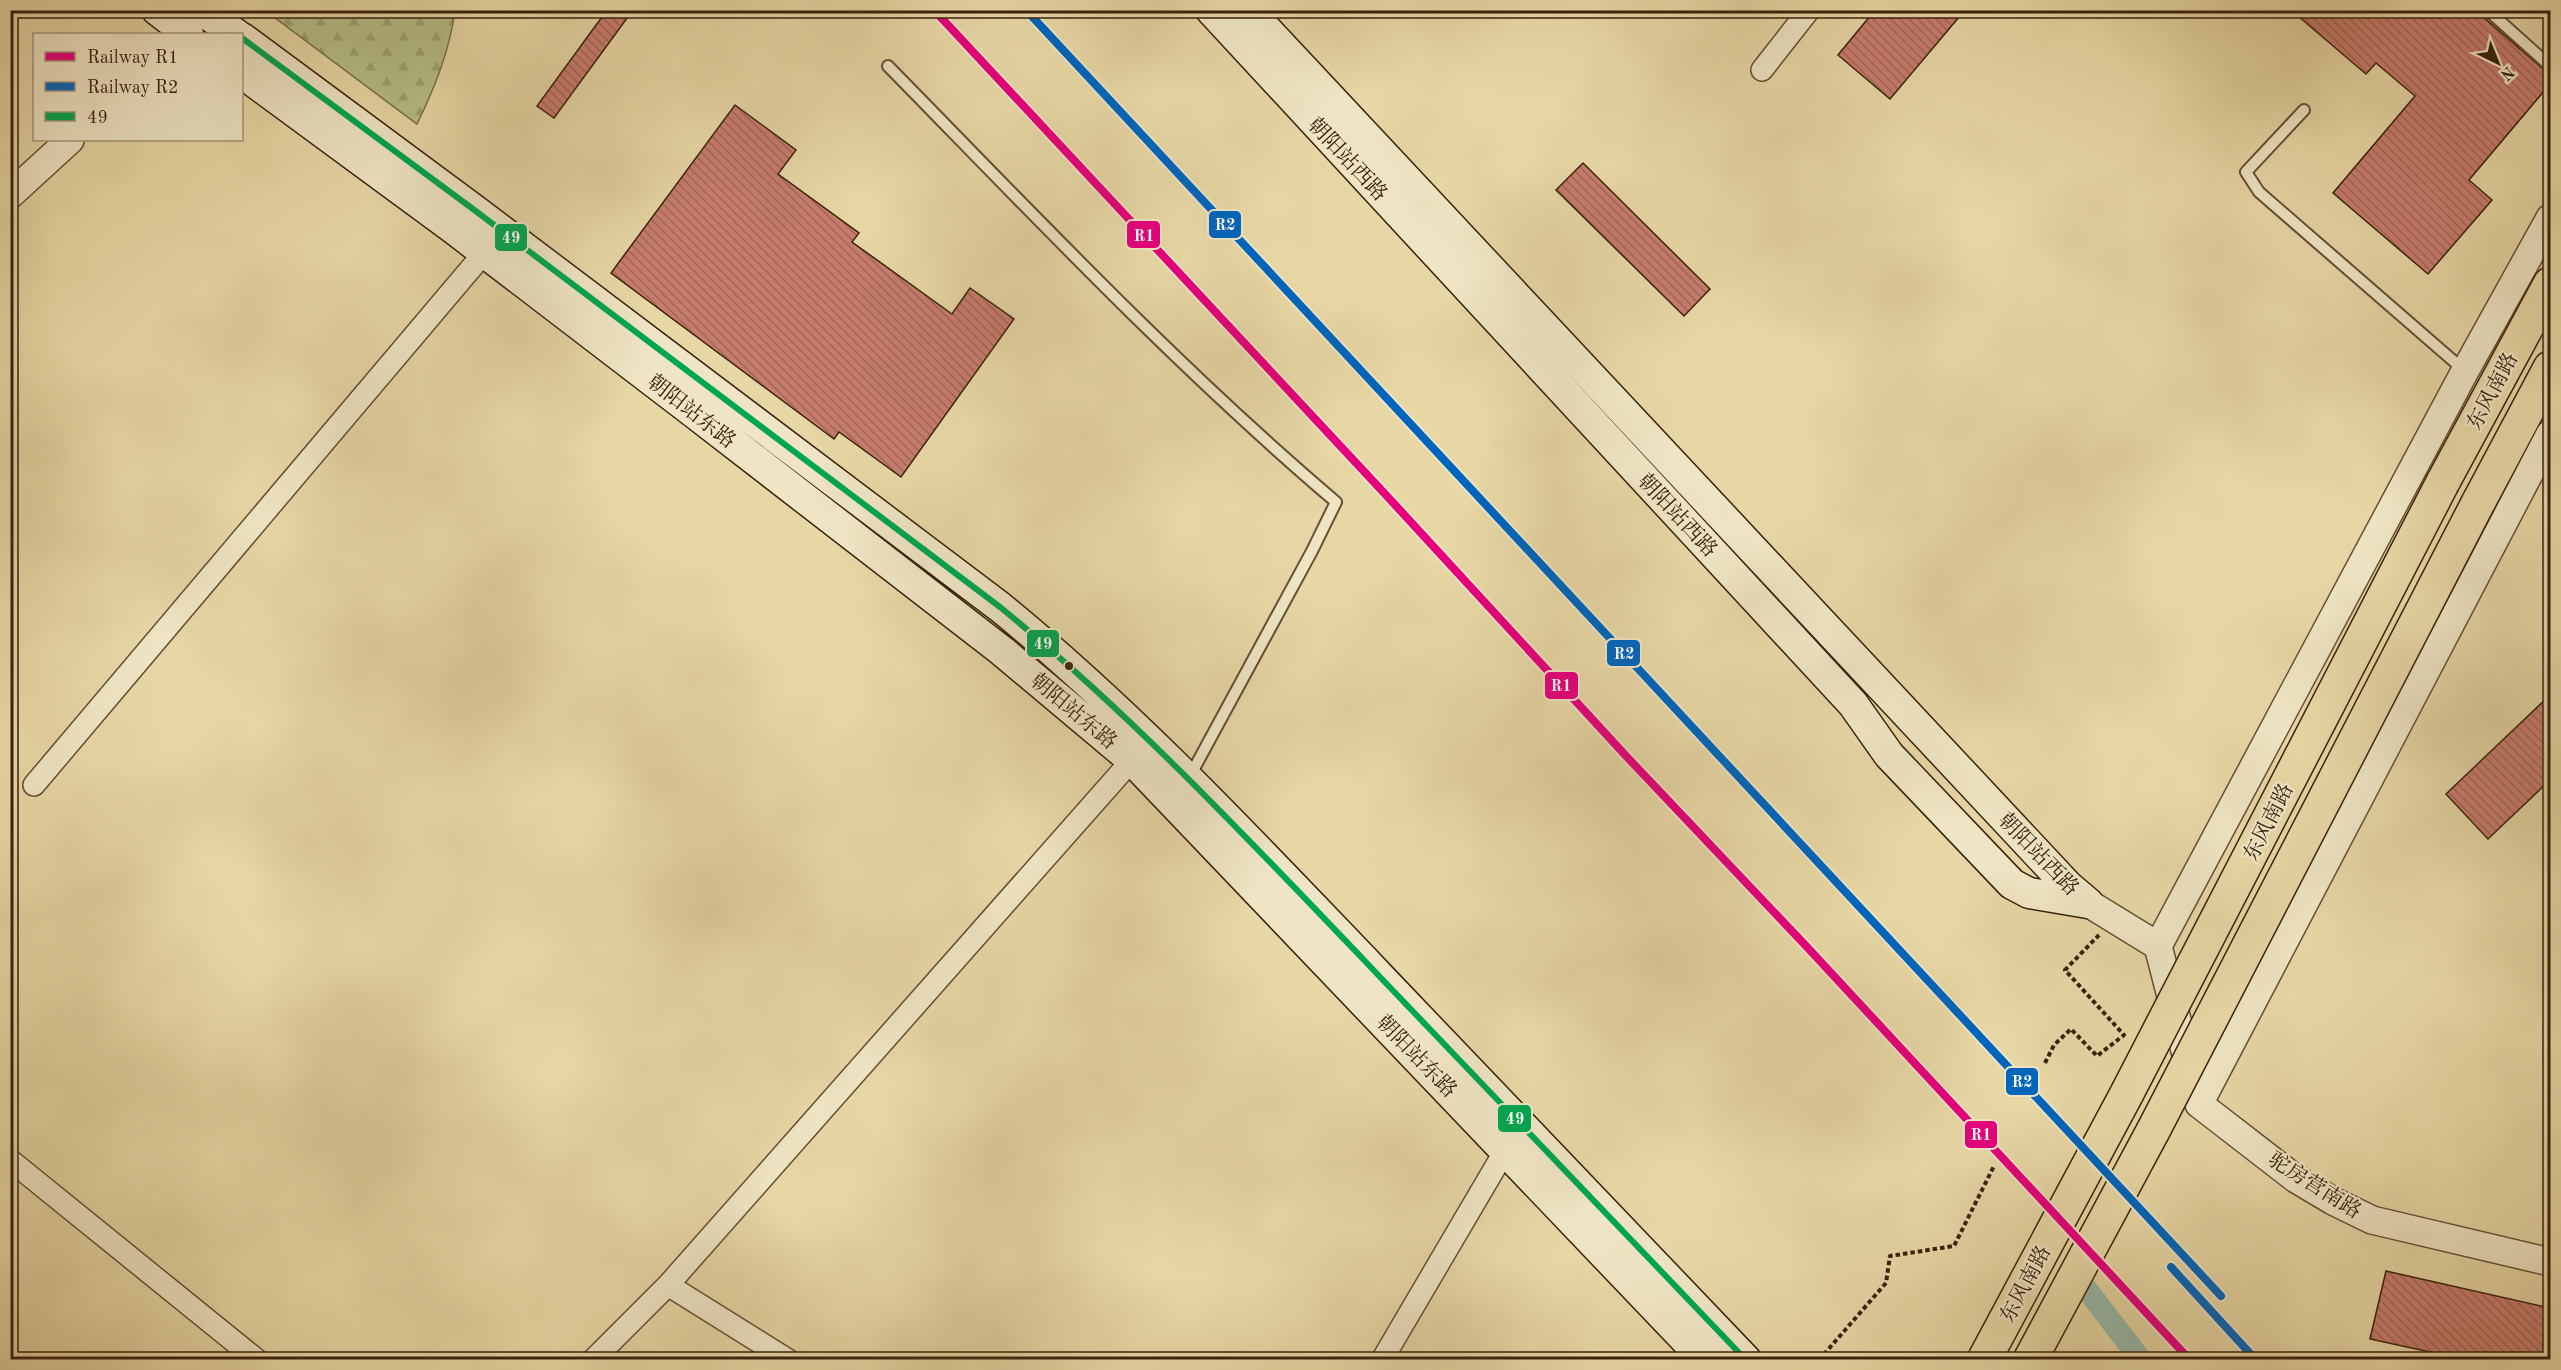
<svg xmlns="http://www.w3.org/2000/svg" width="2561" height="1370" viewBox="0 0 2561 1370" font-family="'Old Standard TT','Noto Serif SC',serif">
<defs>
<pattern id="forest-firs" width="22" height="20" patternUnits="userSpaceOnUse" patternTransform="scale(1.5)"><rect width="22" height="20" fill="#b6be86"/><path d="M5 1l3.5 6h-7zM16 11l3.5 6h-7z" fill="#9da372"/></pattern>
<pattern id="building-back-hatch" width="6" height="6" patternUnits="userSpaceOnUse" patternTransform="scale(1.5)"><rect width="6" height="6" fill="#c77c6d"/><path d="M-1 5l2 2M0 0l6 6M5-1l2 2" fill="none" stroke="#a36558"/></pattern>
</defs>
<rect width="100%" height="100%" fill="#e7d7a5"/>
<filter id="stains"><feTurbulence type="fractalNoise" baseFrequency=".00333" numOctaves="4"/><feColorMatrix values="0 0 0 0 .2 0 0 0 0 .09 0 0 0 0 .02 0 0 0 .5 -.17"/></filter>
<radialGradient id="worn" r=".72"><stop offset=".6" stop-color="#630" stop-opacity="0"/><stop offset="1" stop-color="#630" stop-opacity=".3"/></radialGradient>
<path fill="url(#forest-firs)" stroke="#77704a" stroke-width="1.5" d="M270 11H455C449 52 435 87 417 124L270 14Z"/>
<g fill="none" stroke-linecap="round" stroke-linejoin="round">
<path stroke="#97b9a9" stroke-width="22" d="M2075 1262 2074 1273 2141 1360"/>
</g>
<path fill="url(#building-back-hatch)" stroke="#38210e" stroke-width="1.5" d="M607 10H633L554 118 537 106Z
M1875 10H1965L1890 99 1838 55Z
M2291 10H2475L2550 75V84L2469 180 2492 200 2428 274 2333 193 2415 96 2376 63 2366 74Z
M735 105 796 150 778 174 859 233 852 242 952 314 970 288 1014 319 901 477 839 432 834 439 611 273Z
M1583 163 1710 289 1684 316 1556 190Z
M2550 695V780L2488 839 2446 794Z
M2386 1271 2550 1308V1359H2462L2370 1339Z"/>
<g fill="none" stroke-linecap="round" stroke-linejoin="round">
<defs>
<path id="service" d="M2491 13 2550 66
M888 66C1034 215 1177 367 1336 502L1312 551 1190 776
M2304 110 2246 172 2259 192 2465 371"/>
<path id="minor" d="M1762 70 1809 10
M34 785 484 253
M10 1160 257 1360
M668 1285 788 1360
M593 1360 668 1285 1132 760
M1382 1360 1506 1149"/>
<path id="tertiary" d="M10 195 70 140
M2088 903 2158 946 2191 1074
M2158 946 2465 371 2550 218
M2199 1104 2550 434
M2199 1104 2296 1179 2333 1201 2372 1220 2550 1262"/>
<path id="secondary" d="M157 10 188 34
M201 10 236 34
M1211 10 1853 704 1889 755 2012 884 2029 893 2088 903
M1248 10 2068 886 2088 903
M242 38 473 209 1000 607C1131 714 1246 837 1363 959 1490 1093 1618 1226 1746 1360
M242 73 454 229 697 415 1002 651 1132 760 1705 1360"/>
<path id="primary" d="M2443 482 2550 284
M2478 503 2550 368"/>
</defs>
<use href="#service" stroke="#644e34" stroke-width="14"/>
<use href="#minor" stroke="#644e34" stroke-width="24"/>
<use href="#tertiary" stroke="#644e34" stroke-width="30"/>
<use href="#secondary" stroke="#38210e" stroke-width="33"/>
<use href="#primary" stroke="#38210e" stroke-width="36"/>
<path stroke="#38210e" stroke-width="4" stroke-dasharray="4.5 3" stroke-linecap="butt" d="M2045 1063 2054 1045 2071 1029 2097 1056 2124 1035 2065 970 2099 935
M1819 1360 1886 1283 1890 1256 1954 1246 1994 1166"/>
<use href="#service" stroke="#efe5c4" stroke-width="10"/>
<use href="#minor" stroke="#efe5c4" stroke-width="21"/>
<use href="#tertiary" stroke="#efe5c4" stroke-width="27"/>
<use href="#secondary" stroke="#efe5c4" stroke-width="30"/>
<use href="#primary" stroke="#e7d7a5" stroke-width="33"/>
<defs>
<path id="primary-bridge" d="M1984 1360 2125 1097 2443 482
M2030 1360 2154 1129 2478 503"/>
</defs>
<use href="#primary-bridge" stroke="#38210e" stroke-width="36" stroke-linecap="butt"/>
<use href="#primary-bridge" stroke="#e7d7a5" stroke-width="33"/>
<defs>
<path id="bus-1" d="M242 38 473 209 1000 607C1131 714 1246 837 1363 959 1490 1093 1618 1226 1746 1360"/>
</defs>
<use href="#bus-1" stroke="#efe5c4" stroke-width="10"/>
<use href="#bus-1" stroke="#00a651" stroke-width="6"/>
<defs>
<path id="rail-1" d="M934 10 1386 495 1627 757 1807 947 2190 1360"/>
<path id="rail-2" d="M1026 10 2221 1296
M2171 1267 2256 1360"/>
</defs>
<use href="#rail-1" stroke="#efe5c4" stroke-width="12"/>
<use href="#rail-2" stroke="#efe5c4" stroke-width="12"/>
<use href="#rail-1" stroke="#e5007d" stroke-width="8"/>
<use href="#rail-2" stroke="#0065bd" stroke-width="8"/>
</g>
<circle fill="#38210e" stroke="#efe5c4" stroke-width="2" cx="1069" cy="666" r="5"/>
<g text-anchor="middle" stroke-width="4.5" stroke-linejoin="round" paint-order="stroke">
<g font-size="21" fill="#38210e" stroke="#efe5c4">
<text transform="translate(1348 159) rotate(47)" y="7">朝阳站西路</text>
<text transform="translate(2492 391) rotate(-62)" y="7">东风南路</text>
<text transform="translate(692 411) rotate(38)" y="7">朝阳站东路</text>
<text transform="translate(1678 515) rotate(47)" y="7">朝阳站西路</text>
<text transform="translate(1074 711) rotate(40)" y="7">朝阳站东路</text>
<text transform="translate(2268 822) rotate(-63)" y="7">东风南路</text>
<text transform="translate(2039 854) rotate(46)" y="7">朝阳站西路</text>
<text transform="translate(1417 1056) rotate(46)" y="7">朝阳站东路</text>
<text transform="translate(2315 1185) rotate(32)" y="7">驼房营南路</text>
<text transform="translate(2025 1284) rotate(-62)" y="7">东风南路</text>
</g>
</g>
<g stroke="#efe5c4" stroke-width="2">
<rect x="1208" y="210" width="34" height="29" rx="6" fill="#0065bd"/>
<rect x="1126" y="220" width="35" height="29" rx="6" fill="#e5007d"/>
<rect x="494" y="223" width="34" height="29" rx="6" fill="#00a651"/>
<rect x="1026" y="629" width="34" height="29" rx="6" fill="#00a651"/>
<rect x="1606" y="639" width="35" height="28" rx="6" fill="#0065bd"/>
<rect x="1544" y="671" width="35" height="29" rx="6" fill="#e5007d"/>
<rect x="2005" y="1067" width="34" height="29" rx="6" fill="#0065bd"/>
<rect x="1497" y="1104" width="35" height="29" rx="6" fill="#00a651"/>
<rect x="1964" y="1120" width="34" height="29" rx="6" fill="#e5007d"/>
</g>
<g font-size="16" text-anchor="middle" font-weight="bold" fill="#fff">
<text x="1225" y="230">R2</text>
<text x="1144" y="241">R1</text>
<text x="511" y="243">49</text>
<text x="1043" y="649">49</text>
<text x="1624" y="659">R2</text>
<text x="1561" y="691">R1</text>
<text x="2022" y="1087">R2</text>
<text x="1515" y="1124">49</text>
<text x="1981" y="1140">R1</text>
</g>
<rect width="2561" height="1370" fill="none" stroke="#e7d7a5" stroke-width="36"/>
<rect x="12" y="12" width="2537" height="1346" fill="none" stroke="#38210e" stroke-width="3"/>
<rect x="18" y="18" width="2525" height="1334" fill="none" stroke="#38210e" stroke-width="1.5"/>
<rect x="33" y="33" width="210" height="108" fill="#efe5c4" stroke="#a6977b" stroke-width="1.5"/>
<rect x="45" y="52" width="30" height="9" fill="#e5007d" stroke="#a6977b" stroke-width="1.5"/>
<text x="87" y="63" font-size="18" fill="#38210e">Railway R1</text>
<rect x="45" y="82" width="30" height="9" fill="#0065bd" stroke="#a6977b" stroke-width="1.5"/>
<text x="87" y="93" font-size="18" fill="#38210e">Railway R2</text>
<rect x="45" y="112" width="30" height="9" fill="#00a651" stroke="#a6977b" stroke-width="1.5"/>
<text x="87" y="123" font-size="18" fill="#38210e">49</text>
<g transform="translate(2498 63) rotate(137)" stroke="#efe5c4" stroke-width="4.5" paint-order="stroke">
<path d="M0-4.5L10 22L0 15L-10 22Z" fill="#38210e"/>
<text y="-9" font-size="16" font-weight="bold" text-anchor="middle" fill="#38210e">N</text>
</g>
<rect width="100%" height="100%" filter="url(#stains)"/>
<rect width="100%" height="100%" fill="url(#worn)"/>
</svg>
